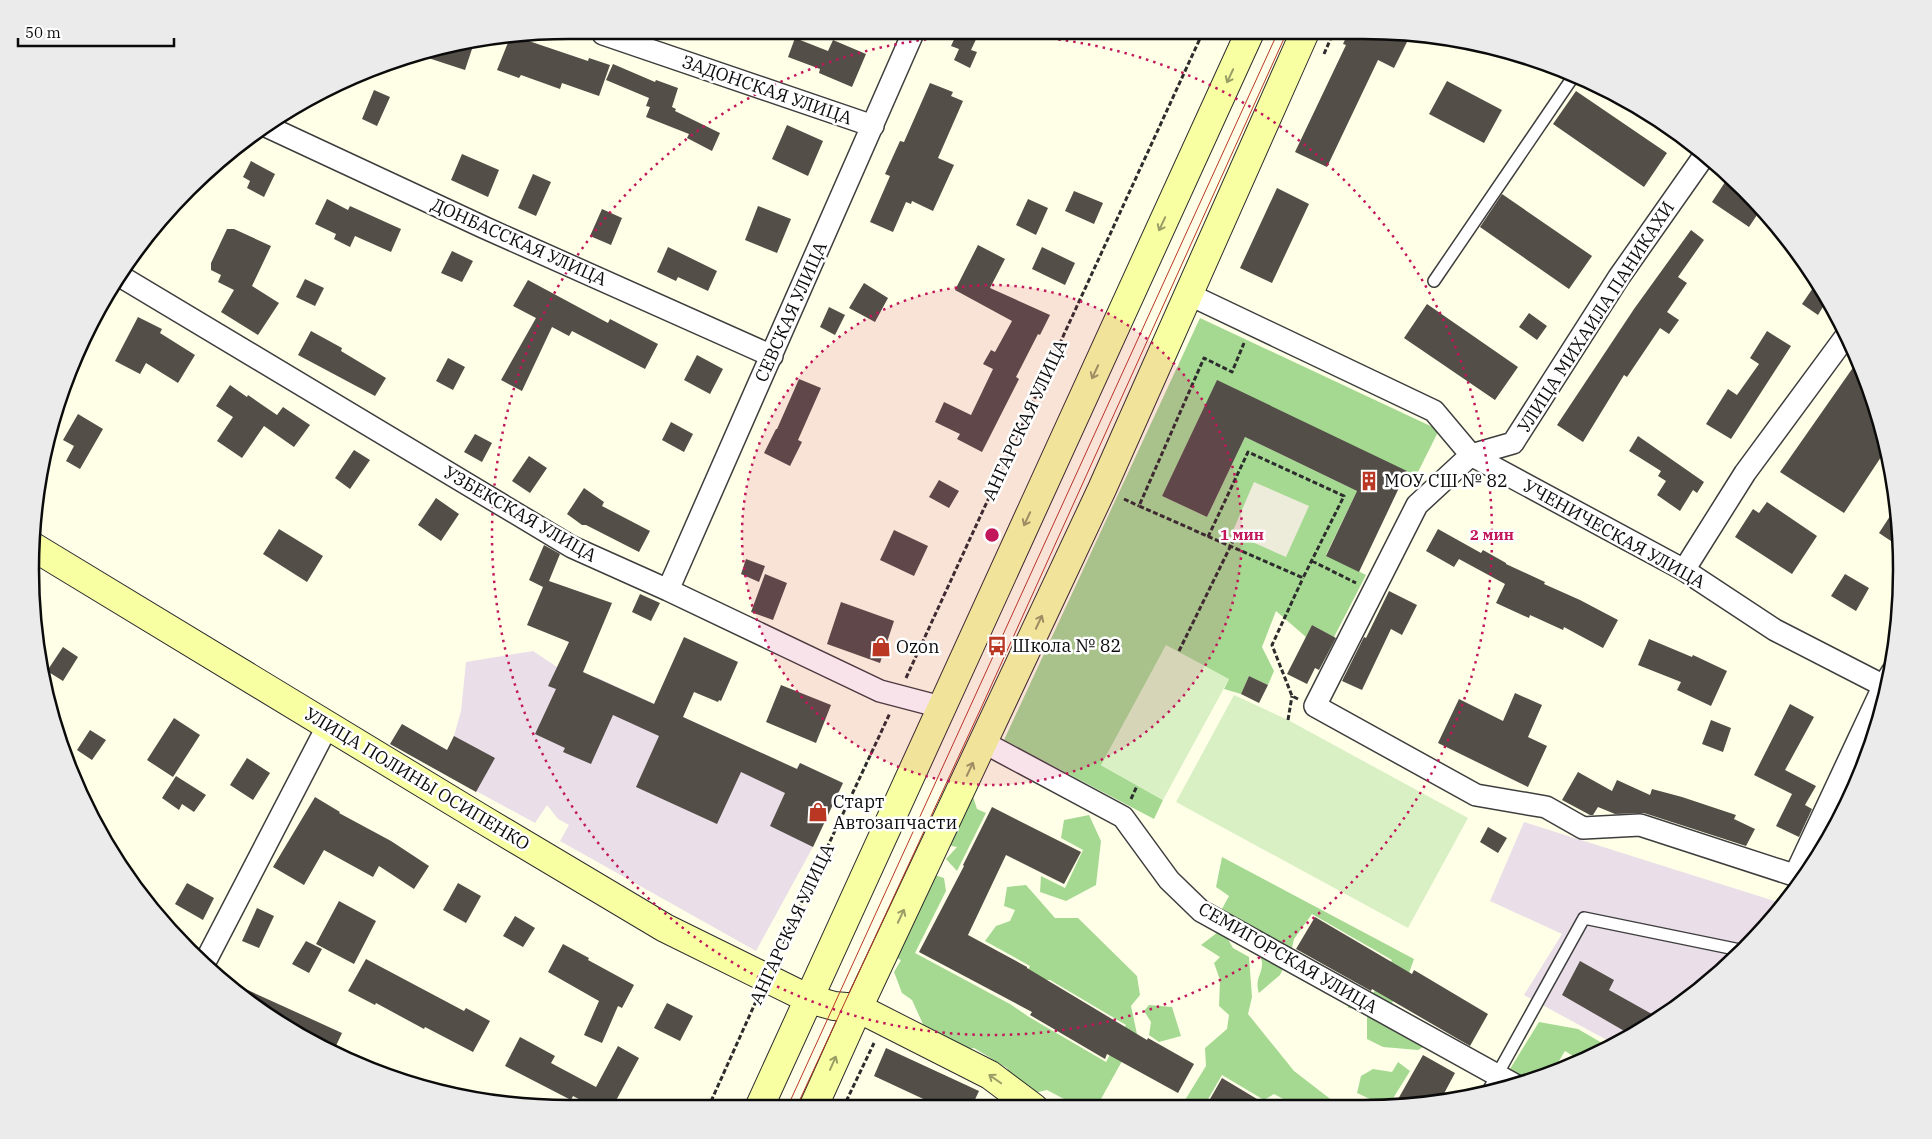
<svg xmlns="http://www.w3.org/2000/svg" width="1932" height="1139" viewBox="0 0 1932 1139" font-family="'IBM Plex Serif',serif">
<rect width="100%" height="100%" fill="#ffffe8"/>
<path fill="#eadee9" d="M533 651 557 667 592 683 596 677 796 769 800 763 843 783 813 847 756 951 560 841 569 825 558 819 547 805 535 823 390 744 402 724 447 750 454 736 461 711 466 662Z
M1524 822 1781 903 1718 975 1632 1037 1614 1044 1524 995 1562 934 1490 901Z"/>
<path fill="#a5d992" d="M1200 318 1439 430 1416 476 1217 381 1162 496 1207 517 1245 437 1357 491 1326 555 1366 575 1334 637 1312 625 1306 637 1276 611 1262 647 1274 671 1268 685 1249 676 1241 694 1224 689 1229 679 1101 765 1163 800 1154 819 1004 740Z
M969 784 977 809 986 813 957 871 946 859 957 847 940 844Z
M1089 815 1101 841 1096 885 1066 901 1040 892 1041 876 1065 888 1083 850 1061 838 1064 820Z
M1222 857 1414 959 1409 973 1392 1003 1441 1033V1037L1418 1050 1383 1047 1367 1039V1010L1348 1008V995L1371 997 1392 960 1312 914 1294 939 1291 952 1280 975 1259 993C1254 979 1263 974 1262 962 1260 948 1228 927 1217 918L1229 896 1216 887Z
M925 872 944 878 946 891 915 953 1010 1004 1029 1017 1106 1062 1126 1025 1050 980 1028 979 1027 972 1030 966 985 941 996 926 1010 921 1015 910 1004 906 1007 887 1026 885 1055 918H1078L1137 976 1140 995 1131 1006 1137 1034 1096 1108H1081L1047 1090 1034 1093 1013 1082 1007 1068 974 1048 960 1050 927 1033 912 1000 902 993 894 972 901 960 889 954Z
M1222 929 1233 948 1249 957 1252 997 1248 1014 1294 1071 1342 1108H1300L1274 1094 1264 1100 1222 1075 1203 1108H1178L1185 1100 1206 1066 1205 1048 1227 1029 1229 1015 1219 1006 1220 980 1214 963 1220 957 1201 945Z
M1149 1005 1172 1007 1181 1036 1159 1042 1149 1035 1151 1022 1144 1011Z
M1539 1022 1578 1029 1609 1047 1578 1059 1565 1051 1554 1069 1496 1092 1500 1085 1520 1079 1510 1069Z
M1398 1062 1410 1071 1392 1100 1370 1099 1357 1093 1361 1076 1373 1069 1392 1072Z"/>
<path fill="#d9f0c5" d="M1166 645 1229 679 1163 800 1101 765Z
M1234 695 1288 720 1468 818 1408 928 1176 802Z"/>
<path fill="#edebd9" d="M1254 482 1309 506 1286 557 1232 533Z"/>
<path fill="#534e47" d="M1349 31H1398L1411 34 1394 68 1378 60 1327 167 1295 152 1346 45 1343 44Z
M957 33H979L971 50 977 52 970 68 954 60 959 49 951 46Z
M511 35 588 61 589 58 610 65 599 96 562 83 560 89 521 75 519 78 497 70Z
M795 38 828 51 833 40 866 54 852 87 819 73 820 69 788 57Z
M475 40 465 70 416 54 465 43Z
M613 64 655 82 656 80 678 88 672 107 676 109 675 111 720 133 712 151 687 138 689 134 646 117 650 107 646 106 649 98 606 80Z
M1447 81 1502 110 1484 143 1429 114Z
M930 83 953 92 951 96 963 101 938 158 954 165 933 211 912 201 911 204 906 202 893 232 870 222 890 176 885 174 900 141 904 142Z
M374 90 390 97 377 126 362 119Z
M1576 91 1667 153 1644 187 1553 124Z
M787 125 823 141 808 176 772 159Z
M462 154 499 170 488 197 451 180Z
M251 161 275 174 264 197 247 188 250 181 243 177Z
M533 174 551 182 536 216 518 208Z
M1729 176 1744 188 1761 209 1749 227 1712 202Z
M1277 188 1309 204 1272 283 1240 268Z
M1074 191 1103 203 1094 224 1065 211Z
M1502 194 1592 256 1569 289 1480 227Z
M327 199 348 210 350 206 401 229 391 252 355 236 350 247 334 239 336 234 315 224Z
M1028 199 1048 208 1036 235 1016 225Z
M758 206 791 219 777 253 745 240Z
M602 209 622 218 611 245 590 236Z
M227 229H234L271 246 252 286 279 303 258 335 221 312 234 290 218 282 221 275 211 270V263Z
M1691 230 1704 240 1678 277 1687 283 1667 312 1679 320 1669 334 1660 328 1627 377 1624 375 1583 442 1557 425 1634 309Z
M978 245 1005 259 990 288 1050 315 1040 335 1038 334 1016 377 1019 379 982 452 957 439 960 434 935 422 944 402 971 415 993 369 983 364 991 350 995 352 1012 321 955 290Z
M668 247 717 271 708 291 678 277 676 281 657 272Z
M1042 247 1075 263 1065 285 1032 269Z
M452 251 473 261 462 282 441 273Z
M305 279 324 288 315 306 296 297Z
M528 280 608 323 610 319 658 344 645 369 572 331 569 336 552 327 522 391 501 380 536 318 513 306Z
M1817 282 1827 300 1818 315 1802 304Z
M864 283 888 298 875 322 849 308Z
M1427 304 1518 367 1495 400 1404 338Z
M829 307 845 315 835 335 820 327Z
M1529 313 1547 326 1537 340 1519 327Z
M138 317 162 329 160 333 195 355 178 383 146 363 140 374 115 361Z
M311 331 342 348 341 351 386 378 375 396 298 355Z
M1767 331 1791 346 1731 439 1706 424 1728 389 1737 395 1759 364 1750 358Z
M697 355 723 369 710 394 684 380Z
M448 358 465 367 453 390 436 381Z
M1859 359 1887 448 1844 513 1780 472Z
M799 379 821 388 798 440 802 442 790 466 764 453 776 429H777Z
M1217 380 1407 471 1359 572 1326 556 1357 491 1245 437 1207 517 1162 496Z
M230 385 247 397 248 395 277 415 283 407 310 425 294 447 264 426 242 458 217 441 233 417 216 406Z
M78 414 103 429 80 469 66 461 74 446 63 440Z
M671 422 693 434 684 452 662 440Z
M475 434 492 443 482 462 464 452Z
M1638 436 1704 482 1697 493 1693 490 1680 511 1657 495 1666 481 1658 476 1661 471 1629 451Z
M354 450 370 460 350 489 335 478Z
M529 456 547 468 530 493 512 481Z
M939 480 959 491 949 508 929 497Z
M584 488 604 502 602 506 650 531 639 552 586 525H582L567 514Z
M436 498 459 514 441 541 418 525Z
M1767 502 1817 536 1792 574 1735 537 1753 509 1759 513Z
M1896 507 1898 529 1900 547 1879 533Z
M279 529 323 556 307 582 263 554Z
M1438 529 1481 553 1483 550 1506 563V564L1545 582 1544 584 1580 600 1618 620 1603 648 1564 627 1563 630 1530 615 1529 618 1496 603 1505 584 1459 559 1454 567 1426 551Z
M894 530 928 546 914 576 880 560Z
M544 545 560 554 549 581 612 603 583 672 654 704 684 637 738 662 721 701 719 700 718 702 694 692 683 717 797 769 800 763 843 783 813 847 770 826 785 793 741 772 717 824 636 787 659 736 613 715 591 764 563 752 565 748 535 734 556 689 548 686 569 642 527 625 543 587 529 580Z
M746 559 765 566 759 582 741 574Z
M765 574 787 583 773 620 751 612Z
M1845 574 1869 588 1856 611 1831 596Z
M1389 591 1417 605 1402 635 1391 629 1362 690 1342 681 1364 637 1366 638Z
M640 594 660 603 651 621 632 612Z
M841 602 894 621 880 663 827 644Z
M1312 625 1336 638 1319 670 1315 668 1307 684 1287 674Z
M1649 639 1692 657 1693 655 1727 671 1711 706 1677 690 1681 682 1638 665Z
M63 647 78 657 63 681 47 671Z
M1249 676 1268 685 1259 703 1241 694Z
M781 685 831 705 816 743 766 722Z
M1515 693 1542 705 1528 737 1547 746 1528 787 1438 743 1459 699 1503 721Z
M1790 704 1814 717 1785 770 1816 786 1805 805 1812 809 1799 837 1776 826 1792 794 1754 775Z
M174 718 200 735 173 777 147 760Z
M1711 720 1731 728 1723 752 1702 744Z
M402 724 447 750 454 736 495 758 476 792 390 744Z
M90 730 106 740 92 760 77 750Z
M247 758 270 773 253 800 230 785Z
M1578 772 1612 791 1617 780 1650 795 1652 789 1682 797 1736 815 1734 819 1755 829 1746 846 1644 813 1615 814 1598 807 1593 815H1590L1562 800Z
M176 776 206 795 194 812 182 804 179 810 162 798Z
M315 797 340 812 339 813 391 841 429 866 414 889 379 866 373 877 324 850 304 885 273 867Z
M992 807 1081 852 1064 884 1006 855 968 935 1027 967V968L1147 1040 1148 1038 1194 1064 1178 1093 1107 1054 1105 1059 1030 1015 1032 1012 919 952 964 866 963 865Z
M1488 827 1507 838 1498 853 1480 842Z
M187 883 214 898 203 920 175 904Z
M458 883 481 896 466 923 443 910Z
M339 901 376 921 354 964 316 944Z
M257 908 274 916 259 948 242 941Z
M515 916 535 928 523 947 503 936Z
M1315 917 1412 974 1414 970 1488 1014 1470 1046 1372 989 1371 991 1296 949Z
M306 941 322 949 309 973 292 964Z
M563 944 589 958 588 960 634 985 622 1008 618 1006 602 1043 584 1035 599 1001 548 972Z
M366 959 464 1011 466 1008 490 1021 473 1052 425 1027 424 1029 376 1003 375 1005 348 991Z
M1580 961 1614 980 1609 990 1659 1018 1633 1036 1562 995Z
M241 987 342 1033 334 1050 270 1018 238 992Z
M667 1003 693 1016 680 1041 654 1028Z
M520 1037 555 1056 551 1063 596 1087 618 1046 639 1058 612 1108H596L573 1096 571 1100 505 1066Z
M886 1048 979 1091 971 1108H929L932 1103 874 1076Z
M1423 1055 1455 1073 1440 1101 1393 1108Z
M1222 1078 1272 1108H1205Z"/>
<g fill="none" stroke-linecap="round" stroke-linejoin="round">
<defs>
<path id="lane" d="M1434 281 1573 77
M1487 1093 1584 918 1740 950"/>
<path id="street" d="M603 34 873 126
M266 126 483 227 772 356
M1704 156 1619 277 1513 443 1471 455 1417 505 1315 706 1476 795 1546 807 1583 828 1640 825 1803 878
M120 276 572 547 668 590 880 691 941 707
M1188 294 1434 411 1471 455 1684 570 1775 630 1888 688
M1684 570 1745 473 1846 336
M668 590 913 33
M983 742 1123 817 1169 880 1201 911 1515 1085
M1795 875 1884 685 1892 672
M204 964 328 725"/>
<path id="secondary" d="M32 546 482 819 665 928 809 999 834 1006 858 1008 990 1075 1034 1108
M759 1108 1250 32
M813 1108 858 1008 1102 489 1305 32"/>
</defs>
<use href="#lane" stroke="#3e3e3e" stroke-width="14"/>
<use href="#street" stroke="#3e3e3e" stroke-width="24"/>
<use href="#secondary" stroke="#2d2d2d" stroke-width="30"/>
<path stroke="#2d2d2d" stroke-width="3" stroke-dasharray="5 2.5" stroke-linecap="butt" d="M1324 54 1334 31
M1124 499 1139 506
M1208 537 1248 452 1344 496 1303 578 1139 506 1204 358 1232 372 1244 343
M1312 561 1356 583
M1179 651 1236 535
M906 678 1203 32
M1298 699 1292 696 1272 645 1303 578
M1288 720 1292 696
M1131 799 1137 786
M776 957 890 713
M708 1108 757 999
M843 1108 874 1043"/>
<use href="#lane" stroke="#fff" stroke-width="11"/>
<use href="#street" stroke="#fff" stroke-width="21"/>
<use href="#secondary" stroke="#f8ffa3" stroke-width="28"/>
<path stroke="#ba3823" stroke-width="1" d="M787 1108 1278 32
M796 1108 982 706 1287 32"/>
</g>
<defs><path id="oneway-shaft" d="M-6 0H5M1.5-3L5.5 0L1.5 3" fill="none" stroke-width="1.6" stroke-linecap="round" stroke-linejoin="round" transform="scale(1.25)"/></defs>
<g stroke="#999d66">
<use href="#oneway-shaft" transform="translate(1230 76) rotate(115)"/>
<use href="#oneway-shaft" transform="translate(1162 224) rotate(115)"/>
<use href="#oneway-shaft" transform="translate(1095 372) rotate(115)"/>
<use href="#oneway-shaft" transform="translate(1027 519) rotate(115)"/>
<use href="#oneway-shaft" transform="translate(1039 622) rotate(-65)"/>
<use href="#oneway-shaft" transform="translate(970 769) rotate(-65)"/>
<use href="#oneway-shaft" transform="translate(901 916) rotate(-65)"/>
<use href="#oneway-shaft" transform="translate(833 1063) rotate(-66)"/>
<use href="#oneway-shaft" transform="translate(995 1079) rotate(-145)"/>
</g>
<circle cx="992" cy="535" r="250" fill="#c2185b" fill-opacity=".12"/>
<g fill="none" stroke="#c2185b" stroke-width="2.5" stroke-dasharray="2.5 5">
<circle cx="992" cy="535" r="250"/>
<circle cx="992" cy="535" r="500"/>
</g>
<defs>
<symbol id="building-bare" viewBox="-9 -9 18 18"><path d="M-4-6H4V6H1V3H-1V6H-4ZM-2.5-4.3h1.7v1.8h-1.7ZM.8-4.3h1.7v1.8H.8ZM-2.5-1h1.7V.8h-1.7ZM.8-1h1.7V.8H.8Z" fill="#ba3823" stroke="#fff" stroke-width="2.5" paint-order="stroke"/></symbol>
<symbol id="bus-bare" viewBox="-9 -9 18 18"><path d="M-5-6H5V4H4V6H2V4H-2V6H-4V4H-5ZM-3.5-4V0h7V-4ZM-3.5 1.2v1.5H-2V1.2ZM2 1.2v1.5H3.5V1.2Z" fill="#ba3823" stroke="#fff" stroke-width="2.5" paint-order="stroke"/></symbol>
<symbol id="shop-bare" viewBox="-9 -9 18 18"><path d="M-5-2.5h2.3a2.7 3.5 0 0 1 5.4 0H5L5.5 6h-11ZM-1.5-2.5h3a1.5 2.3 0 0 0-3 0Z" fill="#ba3823" stroke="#fff" stroke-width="2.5" paint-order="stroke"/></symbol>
</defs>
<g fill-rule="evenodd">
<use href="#building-bare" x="1355" y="467" width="28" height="28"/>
<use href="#bus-bare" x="983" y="632" width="28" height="28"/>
<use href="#shop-bare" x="867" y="633" width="28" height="28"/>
<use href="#shop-bare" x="804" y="798" width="28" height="28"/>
</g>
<g text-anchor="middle" stroke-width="5" stroke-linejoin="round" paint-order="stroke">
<g font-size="18" fill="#0b0b0b" stroke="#fff">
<text transform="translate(767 90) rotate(19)" y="6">ЗАДОНСКАЯ УЛИЦА</text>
<text transform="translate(519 242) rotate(24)" y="6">ДОНБАССКАЯ УЛИЦА</text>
<text transform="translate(791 312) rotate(-66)" y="6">СЕВСКАЯ УЛИЦА</text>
<text transform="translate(1596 317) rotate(-57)" y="6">УЛИЦА МИХАИЛА ПАНИКАХИ</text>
<text transform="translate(1025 420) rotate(-65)" y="6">АНГАРСКАЯ УЛИЦА</text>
<text transform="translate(520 514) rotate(30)" y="6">УЗБЕКСКАЯ УЛИЦА</text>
<text transform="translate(1614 534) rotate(29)" y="6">УЧЕНИЧЕСКАЯ УЛИЦА</text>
<text transform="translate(417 779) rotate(31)" y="6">УЛИЦА ПОЛИНЫ ОСИПЕНКО</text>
<text transform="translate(792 924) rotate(-65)" y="6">АНГАРСКАЯ УЛИЦА</text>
<text transform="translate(1288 958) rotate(30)" y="6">СЕМИГОРСКАЯ УЛИЦА</text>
</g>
<g font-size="18" fill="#0b0b0b" stroke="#fff" text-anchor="start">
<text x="1384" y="487">МОУ СШ № 82</text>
<text x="1012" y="652">Школа № 82</text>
<text x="896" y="653">Ozon</text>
<text x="833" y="808">Старт<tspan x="833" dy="21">Автозапчасти</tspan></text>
</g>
</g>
<path d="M0 0H1932V1139H0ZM569 39H1363A530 530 0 0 1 1893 569V570A530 530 0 0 1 1363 1100H569A530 530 0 0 1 39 570V569A530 530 0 0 1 569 39Z" fill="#ebebeb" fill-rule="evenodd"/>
<path fill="none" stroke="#0b0b0b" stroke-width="2.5" d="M569 39H1363A530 530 0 0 1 1893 569V570A530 530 0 0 1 1363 1100H569A530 530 0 0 1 39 570V569A530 530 0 0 1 569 39Z"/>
<circle cx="992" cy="535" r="8" fill="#c2185b" stroke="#fff" stroke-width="2.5"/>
<g font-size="15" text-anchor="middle" font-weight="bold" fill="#c2185b" stroke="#fff" stroke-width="5" stroke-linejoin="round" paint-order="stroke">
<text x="1242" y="540">1 мин</text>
<text x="1492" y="540">2 мин</text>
</g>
<path d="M18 38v8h156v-8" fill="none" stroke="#0b0b0b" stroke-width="2.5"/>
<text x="25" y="38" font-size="15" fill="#0b0b0b" stroke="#ffffff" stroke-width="4" paint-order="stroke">50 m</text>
</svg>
